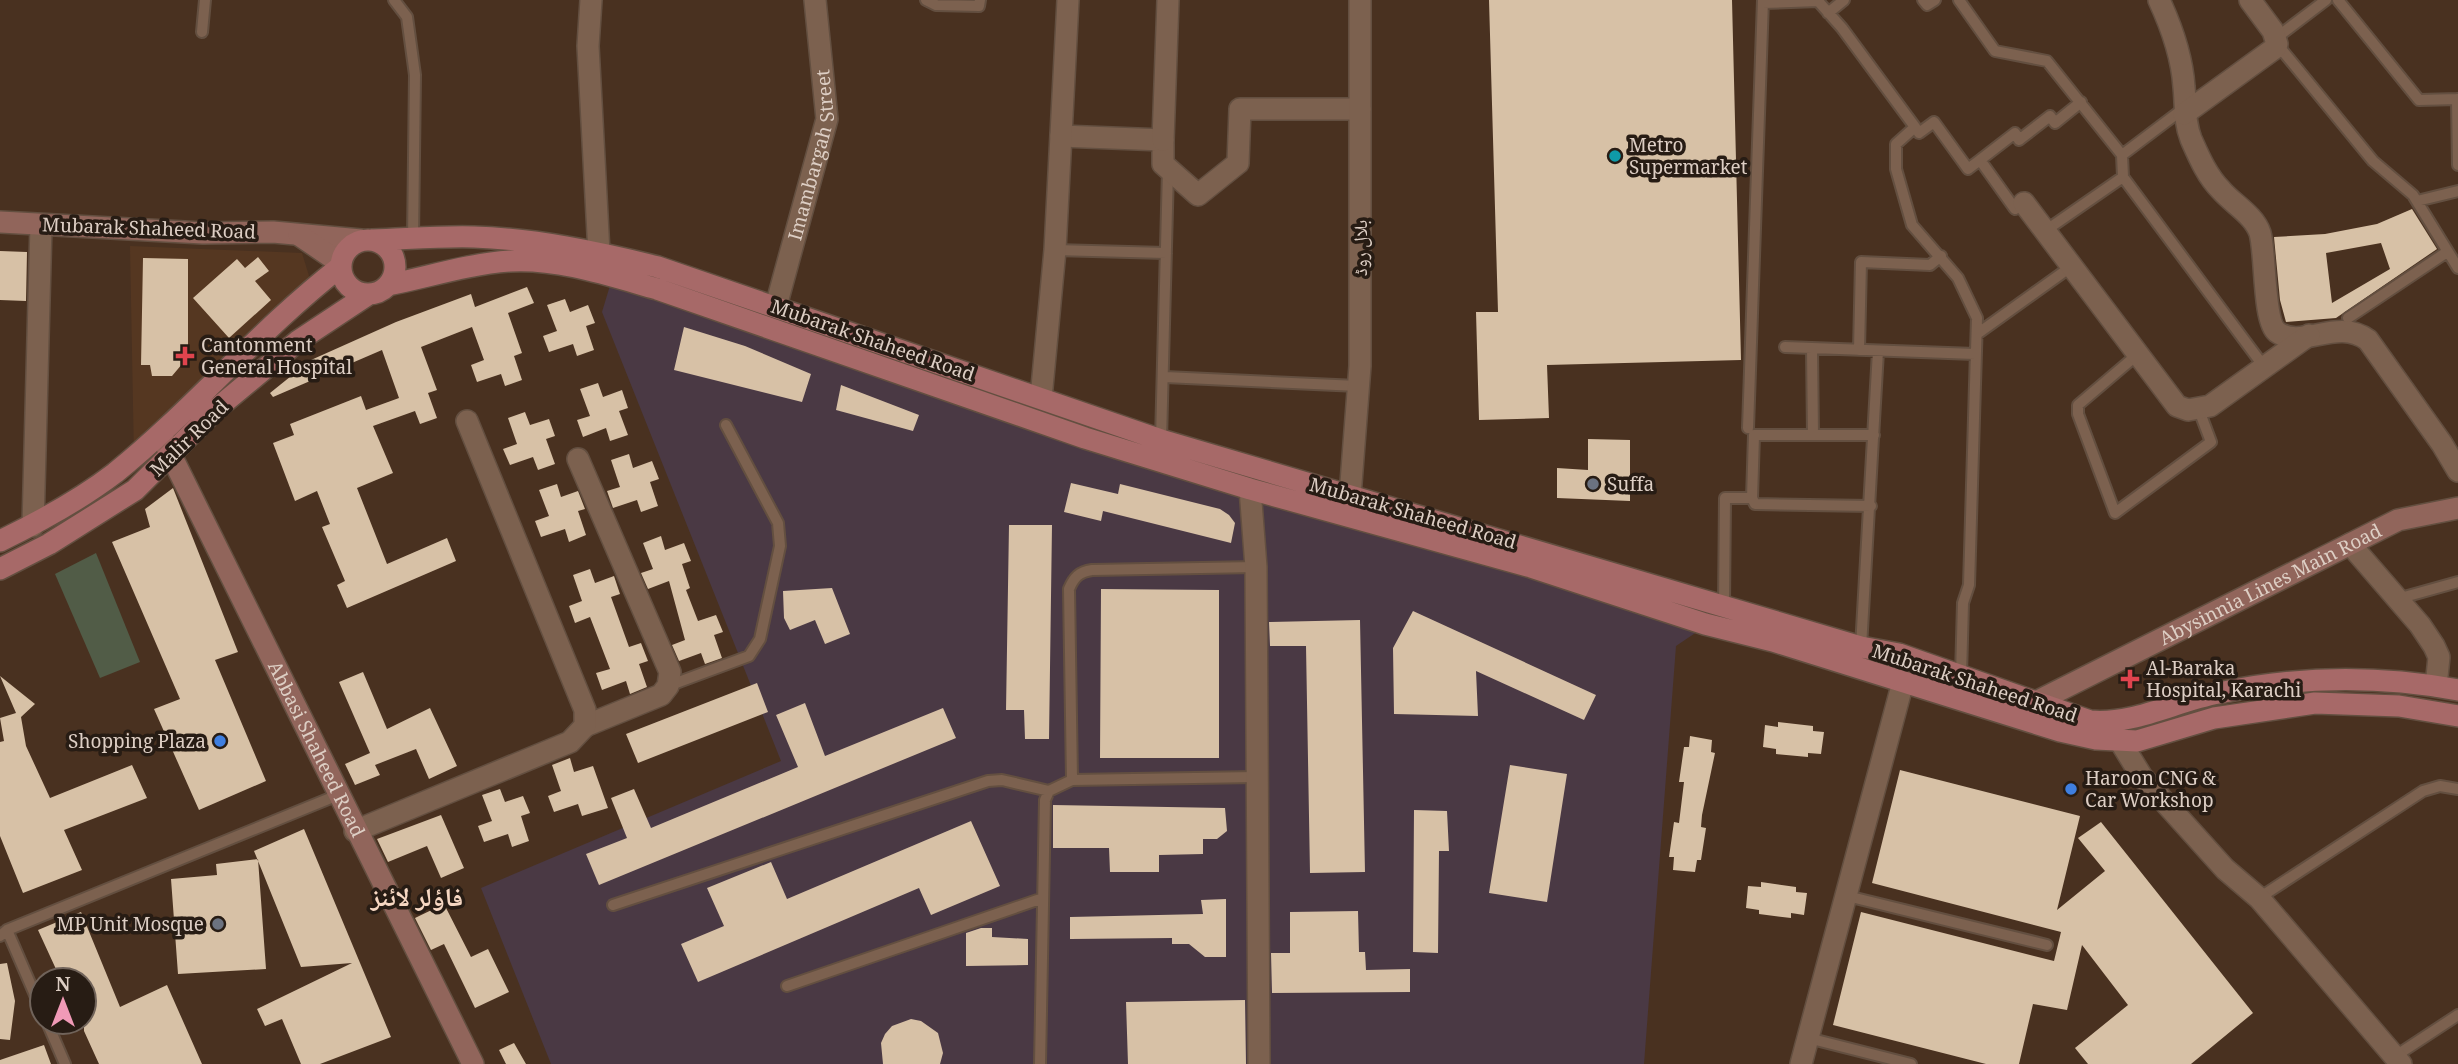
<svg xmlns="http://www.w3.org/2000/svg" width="2458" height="1064" viewBox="0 0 2458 1064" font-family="Georgia,'Noto Naskh Arabic',serif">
<rect width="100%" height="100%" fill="#493120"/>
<path fill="#4a3944" d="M615 269 773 318 1253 483 1722 615 1676 646 1644 1064H551L481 888 781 761 602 312Z"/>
<path fill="#553721" d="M130 246 302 253 313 289 134 457Z"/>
<path fill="#515c47" d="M96 553 140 662 100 678 55 574Z"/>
<path fill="#d7c1a6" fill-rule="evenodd" d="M1489 0H1732L1741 360 1547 365 1549 418 1479 420 1476 312H1498Z
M2412 209 2437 249 2336 318 2286 322 2280 300 2274 237 2325 234 2377 224ZM2381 243 2390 269 2332 303 2326 253Z
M0 251 27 252 26 301 0 300Z
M258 257 269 271 255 281 271 300 229 338 193 298 237 259 245 268Z
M143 258 188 259V357L172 376H152L150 365H141Z
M527 287 534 303 508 313 522 353 514 356 522 380 505 386 501 374 477 382 471 365 484 360 472 327 421 347 437 390 428 393 437 418 420 424 415 411 373 426 393 473 357 488 387 564 447 538 456 561 347 608 337 585 345 581 322 527 330 524 317 491 295 501 273 443 294 435 290 424 361 396 366 410 399 398 382 350 273 397 270 393 311 360 396 322 471 294 475 307Z
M565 299 570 312 588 305 595 323 586 326 594 350 577 356 573 344 549 352 543 336 557 331 547 305Z
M684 327 745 346 811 374 802 402 674 370Z
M598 383 603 397 622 390 628 408 619 411 628 435 610 441 606 428 583 437 577 420 590 416 580 389Z
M841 385 919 415 913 431 836 410Z
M525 412 530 425 549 419 555 436 546 439 555 464 538 470 533 457 510 465 503 449 517 444 508 418Z
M1588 439 1630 440V501L1557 498V468L1588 470Z
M629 454 633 468 652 461 659 479 650 482 658 506 641 512 637 500 613 508 607 491 620 487 611 460Z
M1071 483 1118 494 1120 484 1220 509 1229 515 1235 523 1231 543 1103 511 1101 521 1064 512Z
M557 484 561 497 578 491 585 509 578 511 586 535 569 542 565 529 541 537 535 521 549 516 539 490Z
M173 488 238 652 215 660 266 781 199 810 154 709 180 699 112 542 150 527 145 509Z
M1009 525H1052L1049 739H1025L1024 710H1006Z
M661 536 665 550 684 543 691 561 682 564 690 588 686 590 698 621 716 615 723 632 714 635 722 658 705 664 701 653 679 661 672 645 685 640 669 581 648 589 641 573 653 569 643 543Z
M590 569 595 583 614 576 620 594 611 597 629 647 641 643 648 661 639 664 647 687 630 694 626 681 602 690 596 673 610 669 590 617 575 623 569 606 582 601 573 575Z
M832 588 850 634 825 644 815 620 790 630 784 618 783 591Z
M1101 589 1219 590V758H1100Z
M1413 611 1596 695 1584 720 1476 671 1478 716 1394 714 1393 648Z
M1360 620 1365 872 1310 873 1306 646H1270L1269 622Z
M363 672 387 729 430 708 457 766 429 779 416 749 375 765 380 775 355 785 345 764 370 753 339 682Z
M0 676 35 704 21 717 26 746 50 798 132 765 147 798 64 830 82 870 23 893 0 836V742L4 741 0 718 16 713Z
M757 683 768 712 638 763 626 734Z
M805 703 825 756 943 708 956 738 599 885 586 854 627 838 611 798 634 789 651 828 798 767 776 715Z
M1778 722 1813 726V731L1824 732 1821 754 1808 753V757L1776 754V749L1763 747 1765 725 1778 727Z
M1690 736 1712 740 1711 752 1715 753 1702 815 1701 827 1706 828 1701 860H1697L1695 872 1673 870 1674 857H1669L1674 822 1679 823 1684 782H1679L1684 747H1689Z
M570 758 574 772 593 766 608 808 582 816 578 804 554 812 548 796 561 791 552 765Z
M1510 765 1567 774 1547 902 1489 893Z
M1900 770 2080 816 2057 910 2105 871 2078 838 2101 822 2253 1013 2191 1064H2088L2075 1048 2128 1005 2082 945 2067 1010 2033 1004 2019 1064H1986L1833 1025 1861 912 2054 961 2061 932 1872 883Z
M500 789 505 802 523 796 530 813 521 816 529 841 512 847 508 834 484 842 478 826 492 821 482 795Z
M1053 805 1225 808 1227 831 1217 839H1203V854L1159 855V872H1110L1109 848H1053Z
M1414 810 1447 811 1449 851H1439L1438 953 1413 952Z
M441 815 464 868 441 878 427 846 388 862 377 839Z
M971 821 1000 886 931 915 919 888 698 982 681 944 724 926 707 888 771 862 787 899Z
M304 829 391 1037 320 1064H301L282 1019 265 1026 257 1009 352 963 301 967 254 851Z
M258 859 266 969 178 974 171 879 217 875 216 864Z
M1761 882 1796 887V892L1807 893 1804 915 1791 913V918L1759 914V910L1746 908 1748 886 1761 887Z
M1226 899V957H1205L1189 944H1172V938L1070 939V917L1203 914 1201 900Z
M444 904 471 957 488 949 509 992 475 1008 444 944 431 950 415 918Z
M1358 911 1359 952H1365L1366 970 1410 969V992L1272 993 1271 953H1290V912Z
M81 912 120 1007 167 985 202 1064H99L84 1031V980H61L38 930Z
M981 928H992V937L1028 939V965L966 966V933Z
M7 963 15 1001 10 1040 0 1039V964Z
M1245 1000 1246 1064H1128L1126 1002Z
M911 1019 921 1021 938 1033 943 1053 940 1064H883L881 1043 885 1034 892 1026Z
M514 1043 526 1064H506L499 1050Z
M44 1045 51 1064H0V1060Z"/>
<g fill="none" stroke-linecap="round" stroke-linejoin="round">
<defs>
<path id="lane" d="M394 0 407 17 415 75 413 239
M926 0 936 5 979 6 980 0
M1923 0 1927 5 1935 0
M1959 0 1995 51 2047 61 2122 155
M2338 0 2419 100 2458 99
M1763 3 1818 1 1842 28 1915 127 1896 144V169L1912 225 1958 278 1977 318 1969 585 1963 603 1961 675
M1828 13 1844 0
M202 32 205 0
M2276 38 2326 0
M2277 44 2373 161 2413 195 2458 268
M2457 99 2458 165
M1915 127 1919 133 1934 122 1968 169 1980 160 2015 209 2024 203
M1980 160 2015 133 2019 140 2050 116 2055 123 2081 102
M2123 177 2122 155 2183 109
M2417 201 2458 191
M2045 231 2123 177 2265 368
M1055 250 1166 253
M2348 318 2447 252
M1977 334 2072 266
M1785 347 1975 354
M1812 348 1813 435
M1859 350 1861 262 1930 265 1941 256
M2138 354 2078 405V414L2115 513 2211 442 2199 410
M1165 377 1358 386
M1748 428 1763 0
M1161 440 1168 170
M1752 498 1755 504 1871 506
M2397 599 2458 582
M1724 605 1725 498H1752L1754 435H1874
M1861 647 1878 351
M668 686 749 656 760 639 780 546 778 523 726 425
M1072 780 1069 589C1074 577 1079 572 1092 570L1256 567
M1847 896 2047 945
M2259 898 2423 791 2440 786 2458 789
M613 905 988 781 1002 780 1049 791
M7 930 42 1011
M0 936 7 930 338 795
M787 986 1043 898
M47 1022 65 1064
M1808 1038 1911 1064
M2394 1057 2458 1015
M1040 1064 1045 800 1049 791 1072 780 1256 777"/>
<g id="street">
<path d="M591 0 588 46 599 253"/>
<path d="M2159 0C2172 28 2182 56 2184 87 2186 106 2184 121 2191 139 2199 157 2207 176 2221 190 2233 204 2254 215 2260 233 2266 254 2263 321 2277 332 2302 350 2337 317 2368 340L2442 444 2458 471"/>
<path d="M2184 114 2275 48 2277 44 2273 31 2250 0"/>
<path d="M1061 136 1163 140V164L1198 195 1238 163 1240 109H1360"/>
<path d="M1163 140 1168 0"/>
<path d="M2024 203 2177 406 2188 410 2210 406 2309 335"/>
<path id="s1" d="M776 306 827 119 815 0"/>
<path d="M1041 398 1055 250 1068 0"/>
<path d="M578 459 670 672 668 686 661 695 585 726"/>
<path d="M1250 489 1256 567 1259 1064"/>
<path d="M1350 496 1360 366V0"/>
<path d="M33 526 41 225"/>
<path d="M2350 544 2420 625 2434 646 2439 657 2436 686"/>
<path d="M2112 728 2142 777 2225 869 2259 898 2401 1064"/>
<path d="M355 831 570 742 585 726V710L467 421"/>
<path d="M1801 1064 1903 682"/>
</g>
<g id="secondary">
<path d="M0 222 203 233 273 232 361 240"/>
<path d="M299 235 340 263"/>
<path id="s2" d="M163 439 473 1064"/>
<path id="s3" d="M2026 710 2034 703 2398 520 2458 508"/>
</g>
<path id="primary" d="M341 267a27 27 0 1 1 54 0a27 27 0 1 1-54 0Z
M372 240C406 239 440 236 474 237 536 239 598 252 658 267L1161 440 1861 647 1899 654 2090 721C2135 725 2175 701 2219 693 2299 676 2377 675 2458 690
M388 285C428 277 468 264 510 261 558 258 611 276 657 289L1085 438 1250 489 1531 567 1705 624 1773 641 2060 731 2096 739 2137 741 2214 718 2315 703 2399 706 2458 716
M0 541C39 522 80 500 115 473 194 409 259 330 340 267
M0 569 49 544 135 490 215 410 298 341 369 294"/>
</defs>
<use href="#lane" stroke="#634f40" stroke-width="14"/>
<use href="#street" stroke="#634f40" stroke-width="24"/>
<use href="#secondary" stroke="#634f40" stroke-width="24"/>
<use href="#primary" stroke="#634f40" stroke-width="24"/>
<use href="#lane" stroke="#7c614f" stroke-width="10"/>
<use href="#street" stroke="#7c614f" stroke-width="21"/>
<use href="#secondary" stroke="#91655b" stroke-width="21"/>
<use href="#primary" stroke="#a76968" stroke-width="21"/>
</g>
<circle fill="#0f9aa8" stroke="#271c14" stroke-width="2.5" cx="1615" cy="156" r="7"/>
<g fill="#e0444e" stroke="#271c14" stroke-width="2.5">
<path d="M181.5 345.5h7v7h7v7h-7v7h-7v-7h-7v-7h7z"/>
<path d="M2126.5 668.5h7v7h7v7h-7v7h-7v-7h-7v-7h7z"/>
</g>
<g fill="#6b7280" stroke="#271c14" stroke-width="2.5">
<circle cx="1593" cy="484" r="7"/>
<circle cx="218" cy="924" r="7"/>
</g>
<g fill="#3f7fe0" stroke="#271c14" stroke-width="2.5">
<circle cx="220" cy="741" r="7"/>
<circle cx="2071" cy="789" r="7"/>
</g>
<g text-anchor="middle" stroke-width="7" stroke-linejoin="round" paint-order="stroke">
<g font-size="19" fill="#ddcec4" stroke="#271c14" text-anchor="start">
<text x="1629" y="152">Metro<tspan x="1629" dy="22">Supermarket</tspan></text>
<text x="201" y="352">Cantonment<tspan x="201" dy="22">General Hospital</tspan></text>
<text x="1607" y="491">Suffa</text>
<text x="2146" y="675">Al-Baraka<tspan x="2146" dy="22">Hospital, Karachi</tspan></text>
<text x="206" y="748" text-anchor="end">Shopping Plaza</text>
<text x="2085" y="785">Haroon CNG &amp;<tspan x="2085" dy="22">Car Workshop</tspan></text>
<text x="204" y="931" text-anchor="end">MP Unit Mosque</text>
</g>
<g font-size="19" fill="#ddcec4" stroke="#271c14">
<text dy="7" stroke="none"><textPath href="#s1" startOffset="156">Imambargah Street</textPath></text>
<text transform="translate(149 228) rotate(2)" y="7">Mubarak Shaheed Road</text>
<text transform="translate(1360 248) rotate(-90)" y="7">بلال روڈ</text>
<text transform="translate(873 340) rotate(19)" y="7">Mubarak Shaheed Road</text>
<text transform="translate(189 438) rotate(-44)" y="7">Malir Road</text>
<text transform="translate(1413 513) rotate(16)" y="7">Mubarak Shaheed Road</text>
<text dy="7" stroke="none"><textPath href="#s3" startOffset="275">Abysinnia Lines Main Road</textPath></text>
<text transform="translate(1975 683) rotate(18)" y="7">Mubarak Shaheed Road</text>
<text dy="7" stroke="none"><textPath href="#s2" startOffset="346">Abbasi Shaheed Road</textPath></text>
</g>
<g font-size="26" font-weight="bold" fill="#f6d7c2" stroke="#271c14">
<text x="417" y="906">فاؤلر لائنز</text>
</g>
</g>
<g transform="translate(63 1001)"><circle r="33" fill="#271c14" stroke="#70635a" stroke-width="2"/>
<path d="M0-5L12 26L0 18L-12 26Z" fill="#f09ab7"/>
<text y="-10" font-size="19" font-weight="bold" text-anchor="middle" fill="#ddcec4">N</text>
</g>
</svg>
